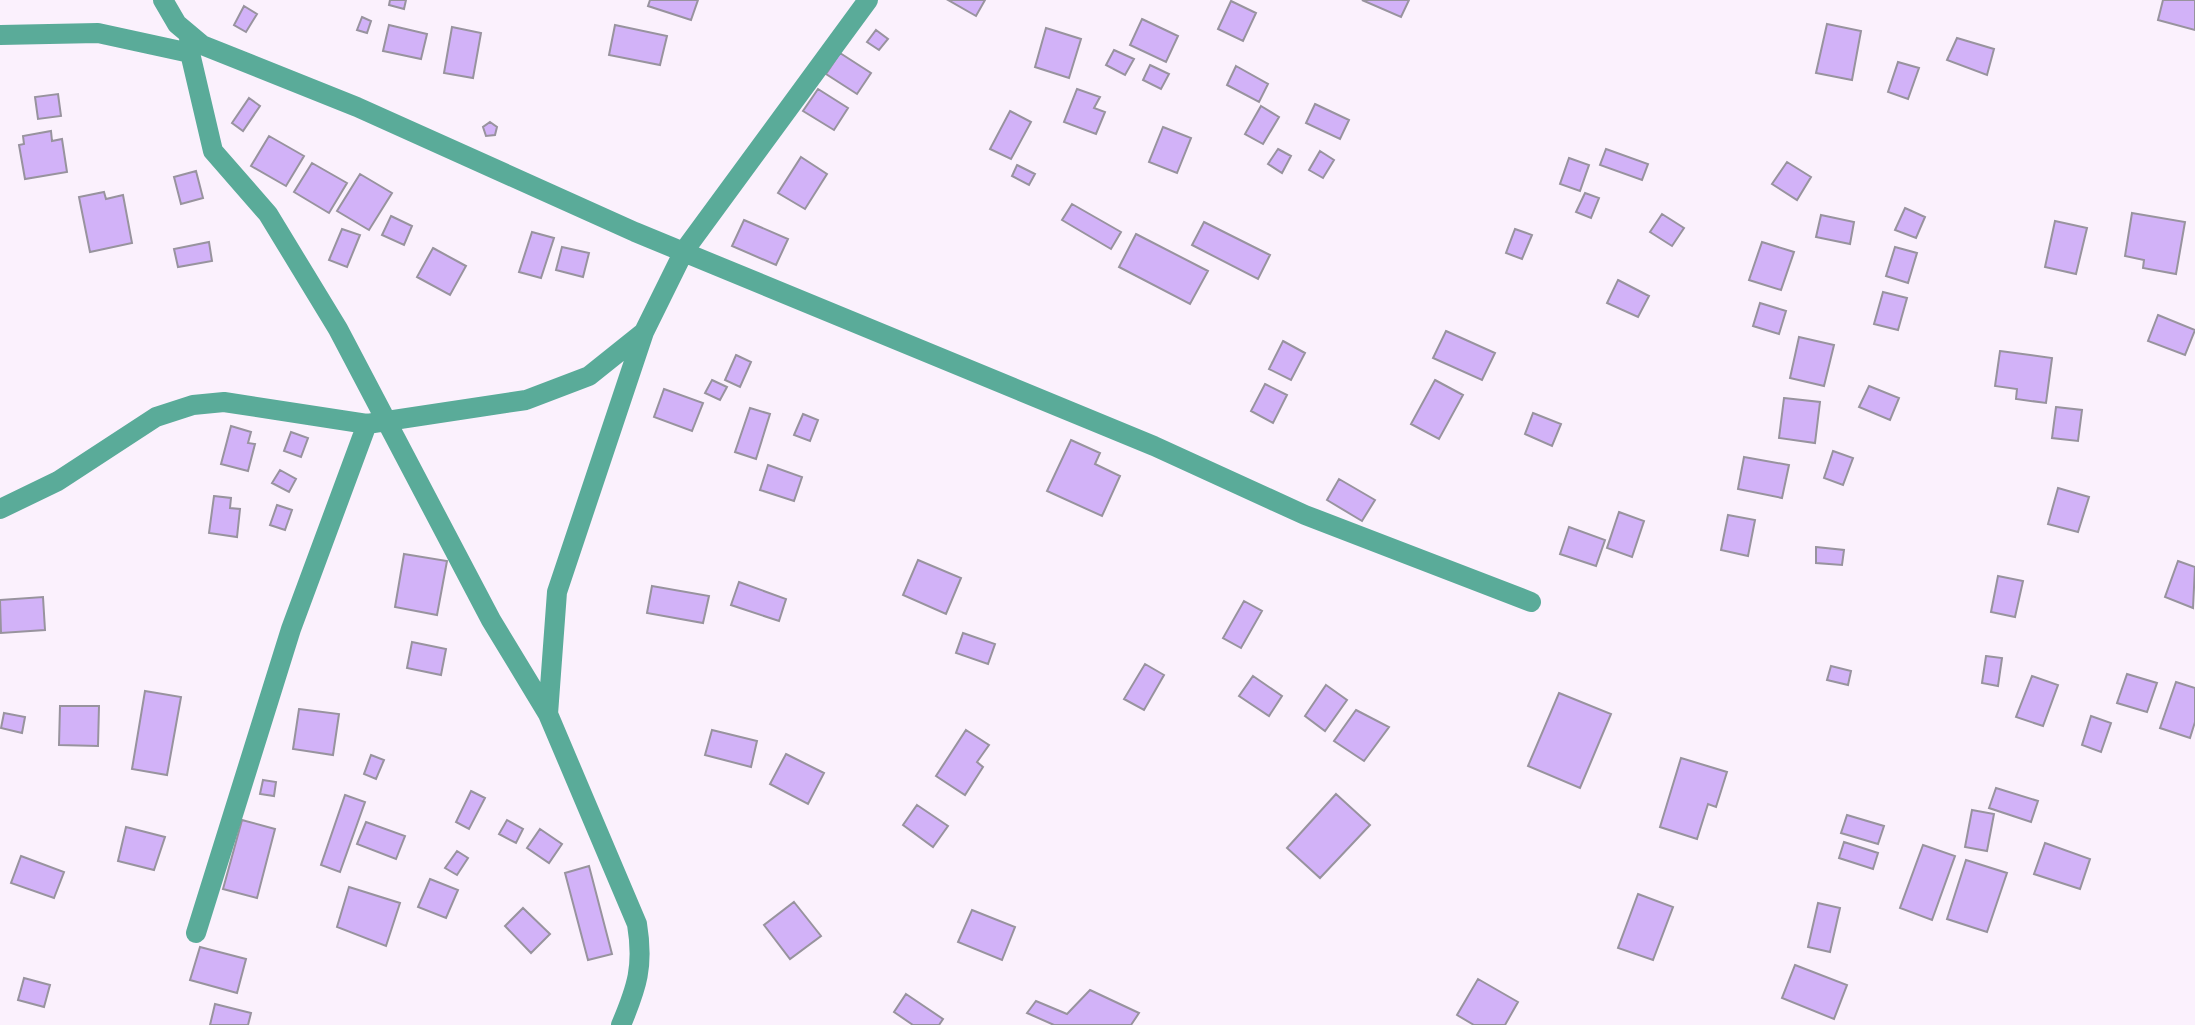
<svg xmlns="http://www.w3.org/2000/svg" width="2195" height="1025" viewBox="0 0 2195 1025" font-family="Helvetica,sans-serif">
<rect width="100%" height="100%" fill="#fbf1fd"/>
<path fill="#d2b2f8" stroke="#98939e" stroke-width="2" d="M390 0H406L404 9 389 5Z
M650 0H698L691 20 648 6Z
M948 0H985L976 16Z
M1362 0H1409L1401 17Z
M2163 0H2195V30L2158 20Z
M1231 1 1256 13 1243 41 1218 29Z
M244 6 257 14 246 32 234 25Z
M362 17 371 21 367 33 357 30Z
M1142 19 1178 36 1166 62 1130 45Z
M1827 24 1861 31 1852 80 1816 73Z
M389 25 427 34 421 59 383 51Z
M615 25 667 36 660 65 609 55Z
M452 27 481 33 473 78 444 73Z
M1046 28 1081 39 1069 78 1035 67Z
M876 30 888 39 879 50 867 42Z
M1957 38 1994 49 1987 75 1947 60Z
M1114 50 1134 59 1125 75 1106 65Z
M840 53 871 73 857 94 826 74Z
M1898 62 1919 68 1908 99 1888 92Z
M1150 65 1169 74 1161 89 1143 80Z
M1236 66 1268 84 1259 102 1227 85Z
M818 89 848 108 834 130 803 111Z
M1077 89 1100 97 1094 108 1105 112 1096 134 1064 122Z
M58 94 61 116 38 119 35 97Z
M249 98 260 106 243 131 232 123Z
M1315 104 1349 120 1340 139 1306 123Z
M1261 106 1279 117 1263 144 1245 134Z
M1010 111 1031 122 1011 159 990 149Z
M490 122 497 127 495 135 486 136 483 127Z
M1163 127 1191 138 1177 173 1149 162Z
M51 131 52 141 62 139 67 172 25 179 19 145 24 144 23 136Z
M269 136 304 156 286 186 251 166Z
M1278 149 1291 156 1282 173 1268 164Z
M1606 149 1648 164 1642 180 1600 165Z
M1320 151 1334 160 1323 178 1309 170Z
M801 157 827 174 805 209 778 193Z
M1569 158 1589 165 1580 191 1560 184Z
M1787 162 1811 177 1797 200 1772 184Z
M312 163 347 183 329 213 294 192Z
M1017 165 1035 174 1029 185 1012 176Z
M196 171 203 198 181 204 174 177Z
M360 174 392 193 369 230 337 211Z
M104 192 106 199 123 195 132 243 90 252 79 197Z
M1585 193 1599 198 1591 218 1576 212Z
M1072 204 1121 232 1111 249 1062 220Z
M1905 208 1925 217 1916 238 1895 230Z
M2132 213 2185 222 2176 274 2143 268 2144 260 2125 256Z
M1662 214 1684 228 1672 246 1650 232Z
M1821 215 1854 222 1850 244 1816 237Z
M391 216 412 226 404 245 382 235Z
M744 220 788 239 776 265 732 246Z
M2055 221 2087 228 2076 274 2045 267Z
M1204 222 1270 255 1258 279 1192 245Z
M342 229 360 235 347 267 329 260Z
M1515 229 1532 235 1522 259 1506 253Z
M532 232 554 238 541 278 519 272Z
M1136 234 1208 271 1190 304 1119 267Z
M209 242 212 261 178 267 174 249Z
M1762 242 1794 252 1781 290 1749 280Z
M562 247 589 253 583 277 556 270Z
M1895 247 1917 253 1908 283 1886 276Z
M433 248 466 266 450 295 417 277Z
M1618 280 1649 296 1638 317 1607 303Z
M1883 292 1907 298 1898 330 1874 324Z
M1760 303 1786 311 1779 334 1753 326Z
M2158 315 2195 330 2185 355 2148 341Z
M1446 331 1495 353 1482 380 1433 358Z
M1799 337 1834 345 1824 386 1790 378Z
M1283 341 1305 353 1291 380 1269 369Z
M2000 351 2052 358 2046 403 2016 399 2017 389 1995 386Z
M736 355 751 362 740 387 725 380Z
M712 380 727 387 720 400 705 393Z
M1435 380 1463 395 1439 439 1411 424Z
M1265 384 1287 395 1273 423 1251 411Z
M1869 386 1899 398 1890 420 1859 407Z
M664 389 703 403 692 431 654 417Z
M1784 398 1820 402 1815 443 1779 438Z
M2056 407 2082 410 2078 441 2052 438Z
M750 408 770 414 756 459 735 452Z
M1533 413 1561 424 1552 446 1525 434Z
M803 414 818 420 810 441 794 435Z
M231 426 251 432 248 443 255 444 248 471 221 464Z
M291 432 308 438 301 457 284 451Z
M1071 440 1100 453 1095 464 1120 476 1102 516 1047 491Z
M1833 451 1853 458 1843 485 1824 478Z
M1744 457 1789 465 1782 498 1738 489Z
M768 465 802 477 794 501 760 490Z
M280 470 296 479 289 492 272 483Z
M1339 479 1375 500 1362 521 1327 500Z
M2058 488 2089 497 2078 532 2048 524Z
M214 496 231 498 230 508 240 509 237 537 209 533Z
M277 505 292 510 285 530 270 525Z
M1619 512 1644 521 1632 557 1607 548Z
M1728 515 1755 520 1748 556 1721 550Z
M1569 527 1605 540 1596 566 1560 554Z
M1816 547 1844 550 1842 565 1816 563Z
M404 554 447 561 437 615 395 607Z
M918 560 961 578 946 614 903 595Z
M2178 561 2195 567 2193 608 2165 597Z
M1998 576 2023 581 2015 617 1991 612Z
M739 582 786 599 779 621 731 605Z
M652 586 709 596 703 623 647 613Z
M43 597 45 630 1 633 0 600Z
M1244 601 1262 611 1241 648 1223 638Z
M963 633 995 644 988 664 956 653Z
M412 642 446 649 441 675 407 668Z
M1986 656 2002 658 1998 686 1982 683Z
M1145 664 1164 675 1144 710 1124 699Z
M1831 666 1851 671 1848 685 1827 680Z
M2127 674 2157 683 2147 712 2117 703Z
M1253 676 1282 696 1269 716 1239 696Z
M2032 676 2058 685 2043 726 2016 717Z
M2176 682 2195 688V722L2190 738 2160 728Z
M1326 685 1347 700 1325 731 1305 716Z
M145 691 181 697 167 775 132 769Z
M1559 693 1611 714 1580 788 1528 766Z
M60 706H99L98 746 59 745Z
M299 709 339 714 333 755 293 749Z
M1356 710 1389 727 1364 761 1334 741Z
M4 713 25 717 22 733 1 728Z
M2091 716 2111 723 2101 752 2082 745Z
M712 730 757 741 751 767 705 755Z
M966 730 989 745 977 762 983 767 965 795 936 776Z
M786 754 824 773 808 804 770 784Z
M371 755 384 760 376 779 364 774Z
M1681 758 1727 772 1716 807 1708 804 1697 839 1660 827Z
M263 780 276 782 274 796 260 794Z
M1996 788 2038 801 2031 822 1989 808Z
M471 791 485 798 469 829 456 822Z
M1336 794 1370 825 1320 878 1287 848Z
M345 795 365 802 340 872 321 865Z
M917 805 948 826 933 847 903 825Z
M1972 810 1994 814 1987 851 1965 847Z
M1847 815 1884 826 1878 844 1841 833Z
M242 820 275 829 257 898 223 889Z
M507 820 523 829 516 843 499 834Z
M366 822 405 836 396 859 357 844Z
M126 827 165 837 154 870 118 861Z
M540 829 562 844 549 863 527 848Z
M1844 842 1878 853 1873 869 1839 858Z
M2045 843 2090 859 2080 889 2034 874Z
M1923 845 1955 856 1932 920 1900 908Z
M457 851 468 858 457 875 445 868Z
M21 856 64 872 54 898 11 883Z
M1966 860 2007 873 1987 932 1947 919Z
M589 866 612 954 588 960 565 873Z
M430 879 458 890 446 918 418 907Z
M349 887 400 903 386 946 337 927Z
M1638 894 1673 907 1653 960 1618 948Z
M794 902 821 936 790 959 764 925Z
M1818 903 1840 908 1830 952 1808 947Z
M523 908 550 934 531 953 505 926Z
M972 910 1015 927 1002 960 958 942Z
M200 947 246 959 237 993 190 980Z
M1795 965 1847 985 1834 1019 1782 998Z
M24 978 50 985 44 1007 18 1000Z
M1478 979 1518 1002 1505 1025H1474L1457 1015Z
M1090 990 1139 1013 1131 1025H1054L1027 1013 1036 1001 1067 1014Z
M906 994 943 1019 939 1025H913L894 1012Z
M215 1004 251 1013 248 1025H210Z"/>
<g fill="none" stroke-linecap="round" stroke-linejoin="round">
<path stroke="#5aab99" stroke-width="20" d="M163 0 177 24 202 45 357 107 635 232 1154 446 1305 515 1531 602
M0 35 98 33 190 53
M189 37 190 53 213 151 268 214 338 329 491 620 548 714
M0 509 58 481 156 417 193 405 224 402 367 424 526 400 589 376 644 332
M196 933 291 629 367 424
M621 1025C637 987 644 966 637 924L548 714 557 592 644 332 684 251 868 0"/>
</g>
</svg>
